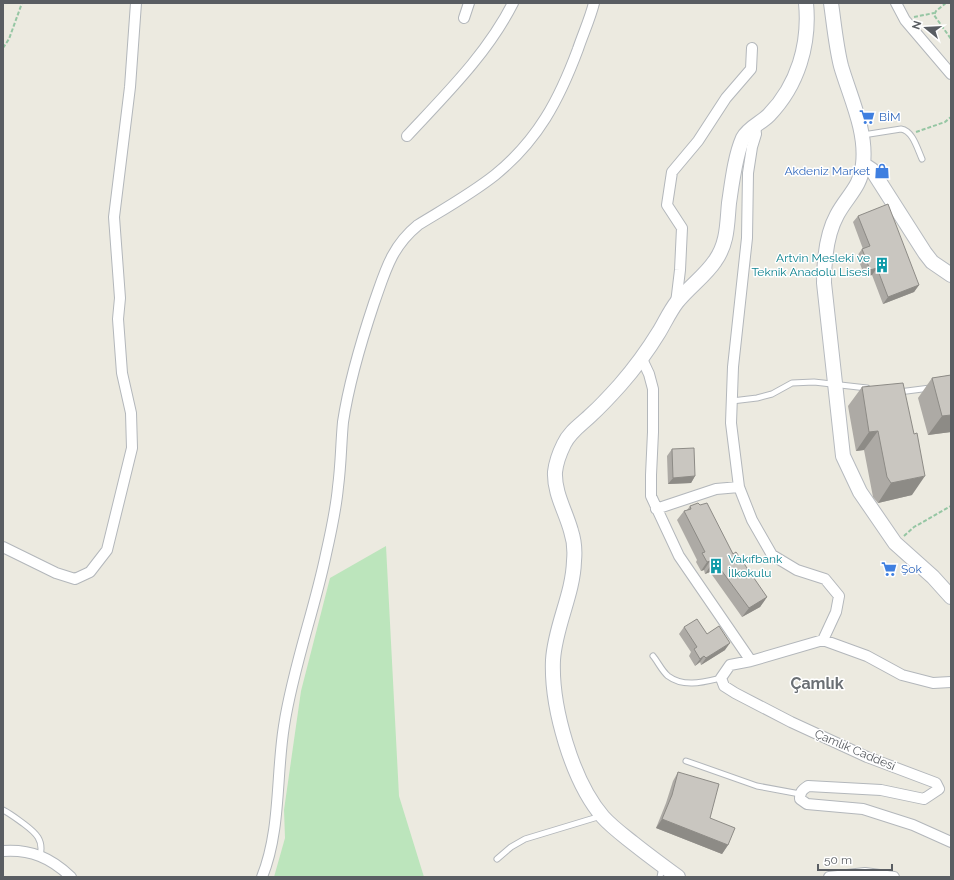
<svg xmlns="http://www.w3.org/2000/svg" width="954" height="880" viewBox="0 0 954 880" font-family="Raleway,sans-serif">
<rect width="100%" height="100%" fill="#eceae0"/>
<path fill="#bce5bc" d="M386 546 399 796 424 877H274L285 838 284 810 301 691 330 578Z"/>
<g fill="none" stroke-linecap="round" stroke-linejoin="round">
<defs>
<path id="lane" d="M863 135 901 129C913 131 917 148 922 159
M899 392 930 388
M732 401 757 398 772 394 792 383 814 382 867 388
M653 656C658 662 662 671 668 676 684 688 704 682 721 678
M686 761 757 786 800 794
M3 810C11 814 17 819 24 824 36 833 44 840 40 856
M497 859 511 847 525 839 601 816
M660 877 662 867"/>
<path id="street" d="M896 3 905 20 951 74
M464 18 469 3
M755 126 756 134 752 147 748 173 747 238 733 367 731 423 739 487 752 520 772 555 797 570 825 579 839 596 836 612 823 640
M407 136C446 94 487 54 513 3
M676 303 680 270 682 228 667 205 672 172 698 141 726 98 751 69 752 48
M641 357 649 374 653 389V432L651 475V496L679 556 751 661
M656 509 716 489 739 487
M3 547 56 573 75 579 90 572 107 550 132 448 131 413 122 373 118 319 120 298 114 217 130 87 136 3
M951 682 933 683 902 675 867 656 823 640 751 661 730 665 721 678 724 686 735 693 791 722 867 757 936 783 939 789 924 799 881 790 808 786C802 790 800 792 800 799L807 804 863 809 913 825 951 842
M3 851C31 849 51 858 71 877
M262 877C281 830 276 775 284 726 293 667 314 612 326 554 331 532 336 509 338 487 341 465 341 443 343 422 349 382 361 342 374 303 385 272 391 247 418 225 444 209 471 194 495 175 538 140 559 100 578 49 583 34 590 19 594 3
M829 877 865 873 894 877"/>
<path id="secondary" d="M831 3C834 24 836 46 841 66 850 97 867 131 863 164 861 187 847 196 837 215 826 235 824 260 824 283L843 456 860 492 895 543 933 577 951 597
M863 164 872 170 925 253 932 262 951 275
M678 877C663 866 648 855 633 843 623 835 612 827 603 817 572 781 551 707 553 660 555 626 573 595 574 561 575 551 574 540 571 531 566 512 554 493 555 472 556 463 560 452 564 444 570 431 582 424 592 414 602 405 611 395 620 385 634 369 648 350 659 332 665 322 670 311 677 302 689 287 705 276 715 261 728 243 727 223 729 203 732 183 735 156 743 138 749 127 760 124 769 115 798 85 810 44 806 3"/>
</defs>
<use href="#lane" stroke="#b3b7bb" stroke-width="7"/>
<use href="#street" stroke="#b3b7bb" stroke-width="12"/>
<use href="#secondary" stroke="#b6babf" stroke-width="16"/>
<path stroke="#95c6a3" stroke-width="2" stroke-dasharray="4 2" stroke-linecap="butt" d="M946 3 936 11 934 15 951 39
M914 17 934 13
M3 48 9 39 22 3
M916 132 945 122 951 117
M904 536 914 527 951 506"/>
<use href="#lane" stroke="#fff" stroke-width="5"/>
<use href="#street" stroke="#fff" stroke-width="10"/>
<use href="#secondary" stroke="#fff" stroke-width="14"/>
</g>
<path fill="#adaaa5" d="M858 216 919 285 914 292 883 304 872 275 865 277 857 256 862 249H863L853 222Z
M951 375V432L928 435 918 398 932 378Z
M862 387 912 495 878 503 873 497 864 450 856 451 848 406Z
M672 449 695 476 691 483 668 484 667 456Z
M690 506 733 554 767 597 760 607 742 617 710 572 705 574 704 570 701 571 696 562 697 560 677 520 684 511 687 510Z
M684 627 707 634 725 650 701 665 700 662 695 666 689 656 691 652 679 634Z
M678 772 728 845 722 854 656 828 666 803 673 781Z"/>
<path fill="#8d8b86" d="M877 268 872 275 865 277 870 270Z
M919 285 914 292 883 304 888 297Z
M951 415V432L928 435 942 416Z
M878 431 864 450 856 451 869 432Z
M695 476 691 483 668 484 673 478Z
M925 476 912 495 878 503 891 483Z
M710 561 704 570 701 571 707 562Z
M716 563 710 572 705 574 711 565Z
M767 597 760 607 742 617 749 608Z
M730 643 725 650 701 665 706 658Z
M704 656 700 662 695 666 700 659Z
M662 819 728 845 722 854 656 828Z"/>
<path fill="#c9c6c0" stroke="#8d8b86" d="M888 204 919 285 888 297 877 268 870 270 862 249 870 246 858 216Z
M951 375V415L942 416 932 378Z
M903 383 914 434 917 433 925 476 891 483 887 477 878 431 869 432 862 387Z
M694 448 695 476 673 478 672 449Z
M698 503 700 505 707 503 733 554 736 552 767 597 749 608 716 563 711 565 710 561 707 562 702 553 705 552 684 511 691 509 690 506Z
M697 619 707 634 719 626 730 643 706 658 704 656 700 659 694 649 697 647 684 627Z
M678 772 719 784 710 818 735 828 728 845 662 819 672 795Z"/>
<defs>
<symbol id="supermarket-bare" viewBox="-9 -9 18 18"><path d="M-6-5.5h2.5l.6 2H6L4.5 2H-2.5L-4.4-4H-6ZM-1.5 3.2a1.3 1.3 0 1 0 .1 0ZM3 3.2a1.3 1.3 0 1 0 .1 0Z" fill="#3f7fe0" stroke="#fff" stroke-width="2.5" paint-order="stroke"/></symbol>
<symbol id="shop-bare" viewBox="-9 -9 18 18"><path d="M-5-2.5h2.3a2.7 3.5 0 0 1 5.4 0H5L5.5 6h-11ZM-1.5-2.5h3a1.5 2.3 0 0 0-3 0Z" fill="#3f7fe0" stroke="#fff" stroke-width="2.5" paint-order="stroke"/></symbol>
<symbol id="building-bare" viewBox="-9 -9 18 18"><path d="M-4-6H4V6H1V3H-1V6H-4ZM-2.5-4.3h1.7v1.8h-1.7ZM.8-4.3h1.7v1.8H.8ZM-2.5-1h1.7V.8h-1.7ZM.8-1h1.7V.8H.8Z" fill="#0f9aa8" stroke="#fff" stroke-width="2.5" paint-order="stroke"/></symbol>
</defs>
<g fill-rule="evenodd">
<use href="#supermarket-bare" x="856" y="106" width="22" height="22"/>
<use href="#shop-bare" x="871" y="160" width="22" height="22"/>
<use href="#building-bare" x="871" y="254" width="22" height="22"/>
<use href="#building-bare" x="705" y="555" width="22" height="22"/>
<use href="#supermarket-bare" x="878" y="558" width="22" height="22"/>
</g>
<g text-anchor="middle" stroke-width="3" stroke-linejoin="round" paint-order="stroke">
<g font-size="12" fill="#366cbe" stroke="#fff" text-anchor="start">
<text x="879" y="121">BİM</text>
<text x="870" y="175" text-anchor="end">Akdeniz Market</text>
<text x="901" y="573">Şok</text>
</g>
<g font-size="12" fill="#0d838f" stroke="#fff" text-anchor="end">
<text x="870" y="262">Artvin Mesleki ve<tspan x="870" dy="14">Teknik Anadolu Lisesi</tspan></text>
<text x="728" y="563" text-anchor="start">Vakıfbank<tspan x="728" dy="14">İlkokulu</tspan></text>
</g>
<g font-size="12" fill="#595d62" stroke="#fff">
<text transform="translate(855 750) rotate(23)" y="4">Çamlık Caddesi</text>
</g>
<g font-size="16" font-weight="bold" fill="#6a6f74" stroke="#fff">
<text x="817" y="689">Çamlık</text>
</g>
</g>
<rect width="954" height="880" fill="none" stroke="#595d62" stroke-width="8"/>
<g transform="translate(926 28) rotate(288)" stroke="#ffffff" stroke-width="3" paint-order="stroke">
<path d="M0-3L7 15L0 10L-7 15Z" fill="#595d62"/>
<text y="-6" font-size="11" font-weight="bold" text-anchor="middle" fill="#595d62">N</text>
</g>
<path d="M818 864v6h74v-6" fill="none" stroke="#595d62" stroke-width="2"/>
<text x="824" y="864" font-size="12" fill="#595d62" stroke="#ffffff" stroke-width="3" paint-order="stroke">50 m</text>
</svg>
